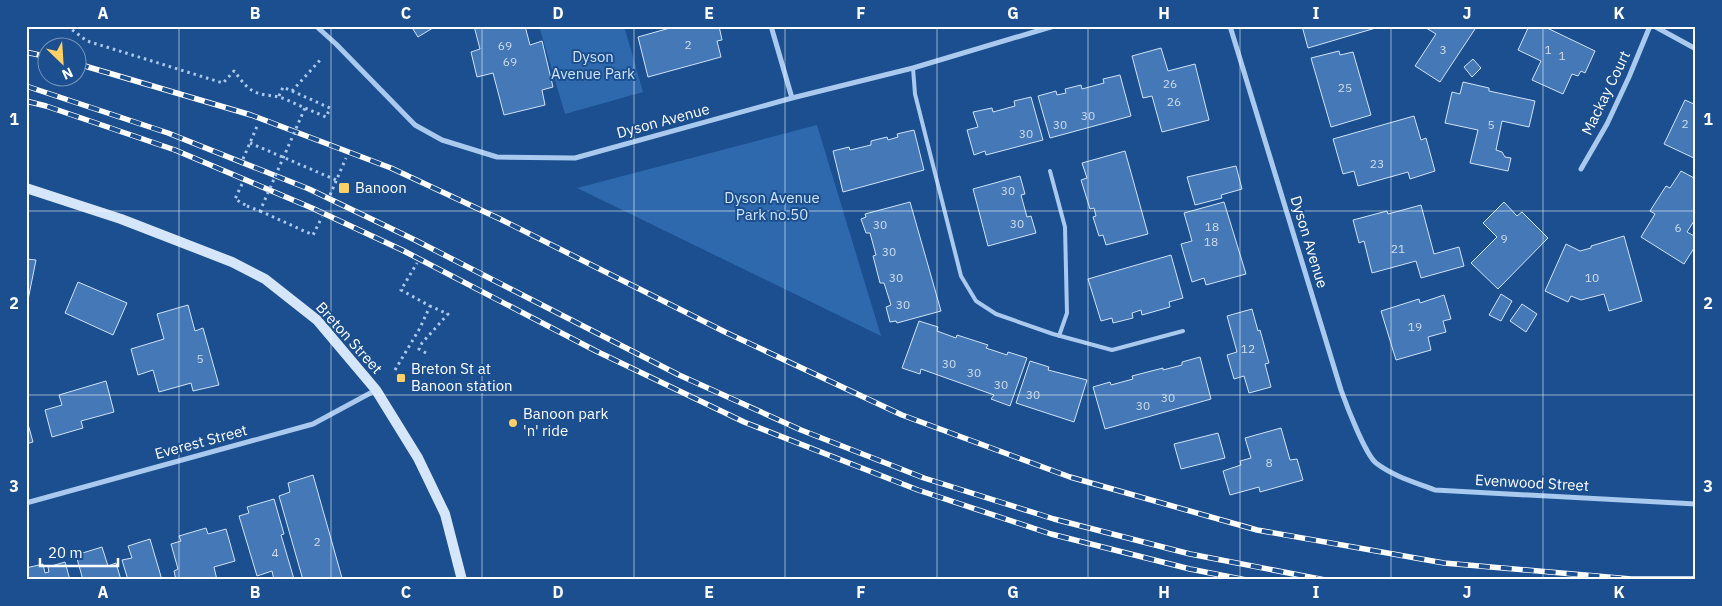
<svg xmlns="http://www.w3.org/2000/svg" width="1722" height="606" viewBox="0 0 1722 606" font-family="'IBM Plex Sans',sans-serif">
<rect width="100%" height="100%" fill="#1b4f8f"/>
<path fill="#2e69ad" d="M539 26H624L643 92 565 114Z
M817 125 881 336 577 188Z"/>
<path fill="#4478b7" stroke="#cfe3fa" d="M411 26H436L418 37Z
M474 26H525L530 45 542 41 553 87 542 90 545 105 504 115 493 73 477 77 471 52 480 49Z
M677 26H719L722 40 717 41 721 57 648 77 638 37Z
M1302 26H1379V27L1308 48Z
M1423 26H1477L1440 82 1415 66 1436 34Z
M1529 26H1543L1595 51 1585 73 1581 71 1578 76 1572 74 1563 94 1532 80 1541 61 1518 50Z
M1161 48 1168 71 1195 64 1209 120 1162 132 1152 96 1143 98 1132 56Z
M1339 51 1340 55 1353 52 1371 115 1331 127 1311 58Z
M1473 59 1481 68 1472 77 1464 67Z
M1120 75 1131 116 1050 138 1038 96 1056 91 1057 95 1066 93 1065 89 1081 85 1082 89 1104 83 1103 79Z
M1463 82 1489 88V91L1535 101 1529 127 1502 121 1496 150 1502 152 1505 157 1511 158 1508 171 1470 163 1478 130 1445 123 1452 92 1460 94Z
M1031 97 1043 140 986 155 985 151 974 155 967 130 978 127 973 112 992 108 993 112 1015 106 1014 101Z
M1685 100 1696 105V159L1664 144Z
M1414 116 1421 140 1426 138 1435 171 1410 179 1408 172 1358 186 1354 171 1343 174 1333 139Z
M914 130 924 170 843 192 833 151 849 147 850 150 871 145V141L887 137 888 140 898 137 897 134Z
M1125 151 1148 234 1106 245 1103 235 1099 236 1093 217 1096 216 1094 208 1090 209 1081 180 1087 178 1082 163Z
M1236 166 1242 189 1221 195 1222 198 1195 205 1187 177Z
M1681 171 1696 179V218L1687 232 1696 237V245L1684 264 1641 237 1655 214 1650 211 1666 186 1670 188Z
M1020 176 1025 194 1021 195 1027 217 1031 216 1036 233 988 246 973 189Z
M910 202 941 311 897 323 896 321 890 322 886 307 891 305 884 283H880L873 256 876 255 870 233H866L861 219 866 217 865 214Z
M1224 202 1246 274 1206 285 1204 278 1192 282 1181 244 1192 241 1184 213Z
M1504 202 1517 216 1522 212 1548 238 1498 289 1471 263 1497 237 1483 223Z
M1421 205 1434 254 1459 247 1464 266 1421 278 1416 261 1372 273 1364 241 1359 243 1353 220 1387 211 1388 214Z
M1624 236 1642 301 1609 311 1604 294 1581 300 1571 296 1568 302 1545 291 1566 244 1580 251 1591 248V246Z
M1171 255 1183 298 1169 302 1170 307 1142 315 1141 310 1132 313 1133 318 1113 323 1112 318 1101 321 1088 279Z
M26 259 36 260 27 305H26Z
M78 282 127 303 113 335 65 313Z
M1501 294 1512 301 1501 321 1489 315Z
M1444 295 1451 319 1443 321 1446 332 1428 337 1431 350 1396 360 1381 311 1419 299 1420 303Z
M1522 304 1537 314 1526 332 1510 321Z
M188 305 195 331 203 328 219 385 193 391 191 383 159 392 153 370 138 375 131 349 164 339 157 314Z
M1252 309 1258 331 1260 330 1269 363 1265 364 1271 387 1249 393 1244 376 1234 379 1227 355 1237 352 1227 316Z
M919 321 938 327 937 331 956 338 957 335 988 345 986 348 1007 355 1008 352 1027 358 1010 406 991 399 994 395 921 369 920 374 902 368Z
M1200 357 1211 399 1105 429 1093 387 1110 382 1111 385 1133 379 1132 376 1163 368V370L1182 365V362Z
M1030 361 1049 367 1048 370 1087 380 1074 422 1016 403Z
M106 381 114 412 81 421 83 428 52 437 45 410 62 405 59 395Z
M26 417 33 442 26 444Z
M1281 428 1290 460 1297 459 1303 480 1260 492 1259 487 1230 495 1223 471 1241 465 1240 461 1251 458 1245 438Z
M1218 433 1225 458 1181 469 1174 444Z
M313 475 342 578 337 580H303L279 496 290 492 288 483Z
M274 499 284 534 281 535 294 579 292 580H274L272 571 257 576 239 516 249 513 247 507Z
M206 528 208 534 226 529 235 561 214 567 217 580H176L174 571 178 569 171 544 181 541 179 536Z
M150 539 162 580H128L122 560 132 558 128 546Z
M102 547 108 566 116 563 121 580H83L76 555Z
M65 562 70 580H28L26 568 43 564 45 573 49 572 48 567Z"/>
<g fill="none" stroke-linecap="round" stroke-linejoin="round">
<path stroke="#a9c9ee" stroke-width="3" stroke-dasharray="2.5 4" stroke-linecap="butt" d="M67 26 87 41 223 83 234 71C239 77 244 85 250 89 260 97 276 94 287 100
M292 91 330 108 326 117 305 108
M279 96 283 87 292 91 322 58
M250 143 336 180
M243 159 258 124
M242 184 235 199 247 206
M330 195 346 158
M260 211 313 235 322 217
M426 353 419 349 422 343 448 314 430 306
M395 370 420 328 430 306 401 290 417 263"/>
<path stroke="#a9c9ee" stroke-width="4" d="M913 68 915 94 961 276 976 301 996 314 1053 334 1112 350 1183 331
M1050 171 1065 227 1067 313 1059 336"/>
<path stroke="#a9c9ee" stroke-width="5" d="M316 26 336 44 415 125 442 140 497 157 575 158 792 98 913 68 1054 26
M771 26 792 98
M1230 26 1341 390C1346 404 1365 454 1376 463 1393 476 1414 482 1435 490L1696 504
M1654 26 1696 49
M1581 169 1607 124 1629 77 1650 26
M26 503 313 424 376 390"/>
<path stroke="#d6e6fa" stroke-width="10" d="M26 188 121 219 232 262 265 279 317 320 376 390 418 458 445 514 462 580"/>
<defs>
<path id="rail" d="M26 52 48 57
M78 64 251 115 391 168 500 219 725 332 902 415 1070 477 1257 530 1444 563 1631 579H1696
M26 86 168 133 309 189 415 240 679 375 801 430 924 478 1054 519 1190 554 1325 580
M26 101 46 106 175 150 312 208 402 250 596 351 744 422 918 490 1051 534 1190 569 1246 580"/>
</defs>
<use href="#rail" stroke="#fff" stroke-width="5.5"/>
<use href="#rail" stroke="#1b4f8f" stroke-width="4" stroke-dasharray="11" stroke-linecap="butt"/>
<path stroke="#a9c9ee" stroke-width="3" stroke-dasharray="2.5 4" stroke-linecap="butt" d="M247 206 260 211 305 108 287 100"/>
</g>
<path fill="none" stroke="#fff" stroke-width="1" stroke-opacity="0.55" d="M179 26V580M331 26V580M482 26V580M634 26V580M785 26V580M937 26V580M1088 26V580M1240 26V580M1391 26V580M1543 26V580M26 211H1696M26 395H1696"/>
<g fill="#ffd166" stroke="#1b4f8f" stroke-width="2">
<rect x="338" y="182" width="12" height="12" rx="2.5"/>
<rect x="396" y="373" width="10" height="10" rx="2.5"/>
<circle cx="513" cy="423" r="5"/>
</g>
<g text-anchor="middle" stroke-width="4" stroke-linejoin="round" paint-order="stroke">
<g font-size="12" fill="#d0dded">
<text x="688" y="49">2</text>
<text x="505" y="50">69</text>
<text x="1443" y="54">3</text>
<text x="1548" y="54">1</text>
<text x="1562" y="60">1</text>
<text x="510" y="66">69</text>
<text x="1170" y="88">26</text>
<text x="1345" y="92">25</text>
<text x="1174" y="106">26</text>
<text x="1088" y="120">30</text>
<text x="1685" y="128">2</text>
<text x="1060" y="129">30</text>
<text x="1491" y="129">5</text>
<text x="1026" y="138">30</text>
<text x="1377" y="168">23</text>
<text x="1008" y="195">30</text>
<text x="1017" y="228">30</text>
<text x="880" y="229">30</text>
<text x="1212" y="231">18</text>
<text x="1678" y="232">6</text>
<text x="1504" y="243">9</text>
<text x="1211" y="246">18</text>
<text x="1398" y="253">21</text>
<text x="889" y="256">30</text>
<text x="896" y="282">30</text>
<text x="1592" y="282">10</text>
<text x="903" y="309">30</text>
<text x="1415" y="331">19</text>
<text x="1248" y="353">12</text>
<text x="200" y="363">5</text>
<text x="949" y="368">30</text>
<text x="974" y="377">30</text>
<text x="1001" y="389">30</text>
<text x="1033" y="399">30</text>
<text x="1168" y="402">30</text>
<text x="1143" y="410">30</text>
<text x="1269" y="467">8</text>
<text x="317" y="546">2</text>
<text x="275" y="557">4</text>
</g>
<g font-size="15" fill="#cfe3fa" stroke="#1b4f8f">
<text x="593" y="62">Dyson<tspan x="593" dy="17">Avenue Park</tspan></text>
<text x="772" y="203">Dyson Avenue<tspan x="772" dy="17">Park no.50</tspan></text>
</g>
<g font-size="15" fill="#fff" stroke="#1b4f8f">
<text transform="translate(1606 93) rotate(-64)" y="5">Mackay Court</text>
<text transform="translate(663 121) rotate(-15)" y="5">Dyson Avenue</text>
<text transform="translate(1309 242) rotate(73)" y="5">Dyson Avenue</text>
<text transform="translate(349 338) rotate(48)" y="5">Breton Street</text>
<text transform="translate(201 442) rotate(-15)" y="5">Everest Street</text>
<text transform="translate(1532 483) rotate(3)" y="5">Evenwood Street</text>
</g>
<g font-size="15" fill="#fff" stroke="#1b4f8f" text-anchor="start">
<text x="355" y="193">Banoon</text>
<text x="411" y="374">Breton St at<tspan x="411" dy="17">Banoon station</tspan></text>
<text x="523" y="419">Banoon park<tspan x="523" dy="17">'n' ride</tspan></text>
</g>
</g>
<rect width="1722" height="606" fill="none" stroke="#1b4f8f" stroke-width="55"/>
<g transform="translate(62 62) rotate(155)"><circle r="24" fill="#1b4f8f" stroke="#7695bc"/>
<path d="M0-4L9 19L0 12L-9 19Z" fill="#ffd166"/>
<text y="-8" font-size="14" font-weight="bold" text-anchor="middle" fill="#ffffff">N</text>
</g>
<path d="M40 558v8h78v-8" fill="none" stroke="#ffffff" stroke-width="2.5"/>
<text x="48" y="558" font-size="15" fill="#ffffff" stroke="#1b4f8f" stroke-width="4" paint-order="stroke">20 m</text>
<rect x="28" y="28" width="1666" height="550" fill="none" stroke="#fff" stroke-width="2"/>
<g font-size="16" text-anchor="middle" font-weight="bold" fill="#fff">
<text x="103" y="19">A</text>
<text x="255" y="19">B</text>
<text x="406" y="19">C</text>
<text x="558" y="19">D</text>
<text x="709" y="19">E</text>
<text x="861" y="19">F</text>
<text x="1013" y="19">G</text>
<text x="1164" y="19">H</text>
<text x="1316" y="19">I</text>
<text x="1467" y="19">J</text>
<text x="1619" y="19">K</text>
<text x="14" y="125">1</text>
<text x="1708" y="125">1</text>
<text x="14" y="309">2</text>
<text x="1708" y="309">2</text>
<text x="14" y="492">3</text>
<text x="1708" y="492">3</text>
<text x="103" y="598">A</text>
<text x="255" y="598">B</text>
<text x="406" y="598">C</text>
<text x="558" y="598">D</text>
<text x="709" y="598">E</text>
<text x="861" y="598">F</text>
<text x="1013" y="598">G</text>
<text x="1164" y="598">H</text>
<text x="1316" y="598">I</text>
<text x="1467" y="598">J</text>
<text x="1619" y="598">K</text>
</g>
</svg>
